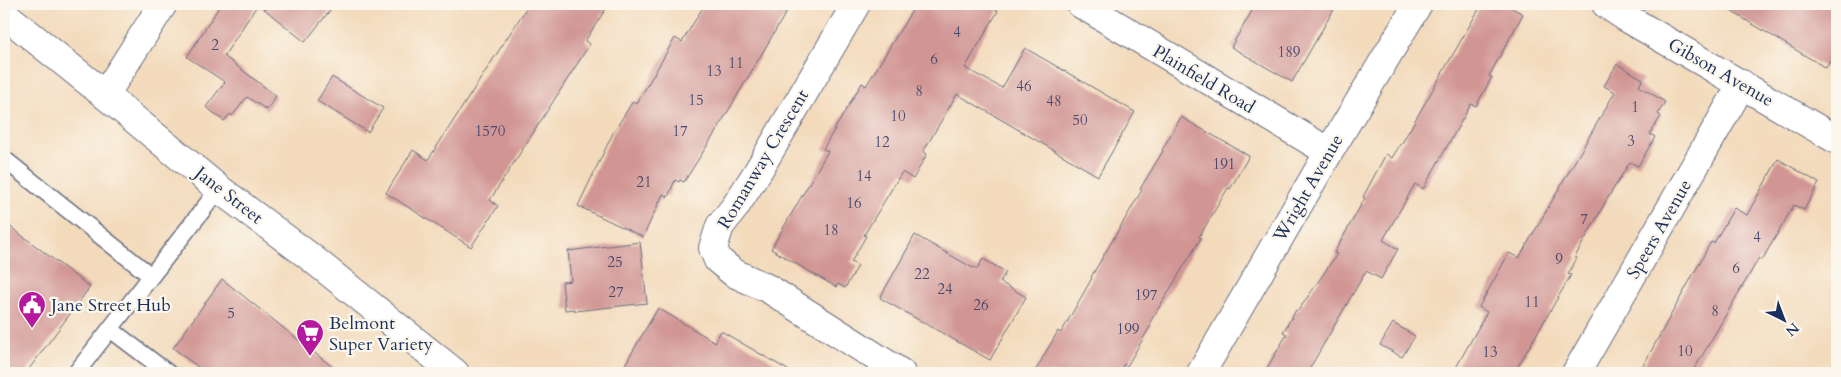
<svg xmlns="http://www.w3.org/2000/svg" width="1841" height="377" viewBox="0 0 1841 377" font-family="Cardo,serif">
<rect width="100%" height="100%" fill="#fbf7ec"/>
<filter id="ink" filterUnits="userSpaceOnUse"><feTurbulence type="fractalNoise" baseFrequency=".02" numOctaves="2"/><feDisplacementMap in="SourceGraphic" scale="10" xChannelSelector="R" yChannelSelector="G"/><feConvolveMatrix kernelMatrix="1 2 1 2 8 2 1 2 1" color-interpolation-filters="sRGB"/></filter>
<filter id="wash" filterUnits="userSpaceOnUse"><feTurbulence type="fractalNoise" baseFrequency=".0096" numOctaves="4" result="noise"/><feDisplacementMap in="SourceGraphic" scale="20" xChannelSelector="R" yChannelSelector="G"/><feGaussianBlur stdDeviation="1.12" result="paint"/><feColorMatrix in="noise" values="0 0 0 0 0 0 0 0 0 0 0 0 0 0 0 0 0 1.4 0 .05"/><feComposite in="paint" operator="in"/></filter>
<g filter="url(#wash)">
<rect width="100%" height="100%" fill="#f3dabb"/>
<g id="blocks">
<path fill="#d19694" d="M221 4H335L305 42 258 4 224 56 276 96 267 110 247 97 232 116 230 114 224 121 206 107 225 82 187 57Z
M529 4H609L585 41 590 44 490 200 498 206 471 247 386 193 413 150 428 160Z
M705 4H791L717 130 684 182 680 180 679 182 675 180 668 197 663 194 643 237 578 206 613 133 633 101 637 103 675 38 682 42Z
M916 4H986L998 11 965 68 1002 88 1025 48 1135 112 1098 176 957 94 923 152 927 154 913 179 902 172 864 235 866 236 851 262 858 266 845 288 838 284 836 287 771 249 828 151 823 149 853 98 862 83 866 86Z
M1256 4H1337L1292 82 1231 47Z
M1482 4H1505L1523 14 1489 76 1492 77 1476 106 1471 104 1423 189 1415 184 1383 240 1398 249 1381 279 1366 271 1307 373H1264L1287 334 1283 332 1296 310 1298 311 1337 254 1334 253 1365 198 1363 197 1386 154 1392 158 1401 143H1402Z
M1719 4H1837V49L1826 68Z
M1617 64 1643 79 1639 86 1665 102 1658 114 1661 116 1650 134 1655 137 1638 166 1630 162 1606 201 1575 257 1577 258 1568 274 1571 275 1514 373H1453L1487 312 1479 307 1509 253 1519 258 1615 92 1604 86Z
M332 77 383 108 368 132 317 101Z
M1181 117 1249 156 1230 189 1228 188 1199 237 1201 238 1149 324 1151 325 1127 366 1124 364 1119 373H1034L1058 331 1061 333 1092 278 1091 277 1142 190 1140 189 1163 151 1162 150Z
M1778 159 1819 183 1804 210 1794 205 1762 260 1759 258 1692 373H1639L1711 242 1714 243 1734 208 1747 215Z
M4 222 90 287 26 373H4Z
M915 235 973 268 974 267 977 269 983 259 1006 272 1000 282 1026 297 990 360 880 298Z
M640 242 647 303 575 311V309L565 310 562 282 571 281 568 251Z
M222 279 340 373H206L173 348Z
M658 308 715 342 721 331 793 373H620Z
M1393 323 1415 336 1402 357 1380 345Z"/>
</g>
</g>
<g filter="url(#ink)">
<use href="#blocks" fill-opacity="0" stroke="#676b7f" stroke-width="1"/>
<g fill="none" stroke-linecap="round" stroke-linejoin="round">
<defs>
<path id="lane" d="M4 159 151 276
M76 373 110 329
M168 373 110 329 219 189"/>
<path id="street" d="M856 4 758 171 735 207 720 226 713 248 718 260 734 273 769 289 901 373
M1081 4 1329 152
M1606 4 1627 18 1837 140
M105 95 163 4
M1201 373 1329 152 1418 4
M1576 373 1742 84"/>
<path id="secondary" d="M4 14 105 95 219 189 309 256 455 373"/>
</defs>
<use href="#lane" stroke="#676b7f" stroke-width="19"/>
<use href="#street" stroke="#676b7f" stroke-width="30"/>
<use href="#secondary" stroke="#676b7f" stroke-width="30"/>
<use href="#lane" stroke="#fff" stroke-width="16"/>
<use href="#street" stroke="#fff" stroke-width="28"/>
<use href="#secondary" stroke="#fff" stroke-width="28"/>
</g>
</g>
<defs>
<symbol id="civic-pin" viewBox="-11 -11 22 30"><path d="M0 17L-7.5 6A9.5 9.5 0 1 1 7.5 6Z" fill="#b5179e" stroke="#fbf7ec"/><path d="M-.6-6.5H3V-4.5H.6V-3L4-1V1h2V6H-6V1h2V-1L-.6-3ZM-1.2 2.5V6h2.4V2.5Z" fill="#fff"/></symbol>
<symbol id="supermarket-pin" viewBox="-11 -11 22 30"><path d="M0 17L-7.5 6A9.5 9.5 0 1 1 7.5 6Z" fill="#b5179e" stroke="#fbf7ec"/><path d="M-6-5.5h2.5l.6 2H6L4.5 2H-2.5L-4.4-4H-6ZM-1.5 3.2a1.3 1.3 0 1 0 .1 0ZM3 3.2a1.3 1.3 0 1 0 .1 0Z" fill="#fff"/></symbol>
</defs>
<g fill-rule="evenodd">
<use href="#civic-pin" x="16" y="289" width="32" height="43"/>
<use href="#supermarket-pin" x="294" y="317" width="32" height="43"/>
</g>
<g text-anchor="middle" stroke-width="4.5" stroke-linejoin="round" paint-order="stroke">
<g font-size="15" fill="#48496c">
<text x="957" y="37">4</text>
<text x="215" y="50">2</text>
<text x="1289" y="57">189</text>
<text x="934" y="64">6</text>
<text x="736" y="68">11</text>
<text x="714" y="76">13</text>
<text x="1024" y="91">46</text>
<text x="919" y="96">8</text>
<text x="696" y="105">15</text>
<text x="1054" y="106">48</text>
<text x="1635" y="112">1</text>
<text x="898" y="121">10</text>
<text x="1080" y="125">50</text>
<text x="490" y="136">1570</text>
<text x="680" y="136">17</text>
<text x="1631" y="146">3</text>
<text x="882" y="147">12</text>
<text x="1224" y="169">191</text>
<text x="864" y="181">14</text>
<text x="644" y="187">21</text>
<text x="854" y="208">16</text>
<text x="1584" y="224">7</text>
<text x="831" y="235">18</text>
<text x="1757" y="242">4</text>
<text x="1559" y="264">9</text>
<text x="615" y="267">25</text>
<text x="1736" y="273">6</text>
<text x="922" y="279">22</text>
<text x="945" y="294">24</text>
<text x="616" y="297">27</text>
<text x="1146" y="300">197</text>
<text x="1532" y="307">11</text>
<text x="981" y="310">26</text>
<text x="1715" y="316">8</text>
<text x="231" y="318">5</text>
<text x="1128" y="334">199</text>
<text x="1685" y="356">10</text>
<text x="1490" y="357">13</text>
</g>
<g font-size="18" fill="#1b2f5e" stroke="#fbf7ec">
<text transform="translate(1721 72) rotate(30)" y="6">Gibson Avenue</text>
<text transform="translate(1204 79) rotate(31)" y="6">Plainfield Road</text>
<text transform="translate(763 159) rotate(-59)" y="6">Romanway Crescent</text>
<text transform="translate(1308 188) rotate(-60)" y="6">Wright Avenue</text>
<text transform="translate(229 195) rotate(38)" y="6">Jane Street</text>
<text transform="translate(1659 229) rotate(-60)" y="6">Speers Avenue</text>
</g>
<g font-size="18" fill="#1b2f5e" stroke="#fbf7ec" text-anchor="start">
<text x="51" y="311">Jane Street Hub</text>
<text x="329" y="329">Belmont<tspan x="329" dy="21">Super Variety</tspan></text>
</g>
</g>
<rect width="1841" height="377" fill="none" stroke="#fbf7ec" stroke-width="20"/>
<g transform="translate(1784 320) rotate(138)" stroke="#fbf7ec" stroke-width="4" paint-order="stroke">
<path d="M0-4L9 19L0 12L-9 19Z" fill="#1b2f5e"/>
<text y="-8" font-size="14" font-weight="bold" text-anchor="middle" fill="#1b2f5e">N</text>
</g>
</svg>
